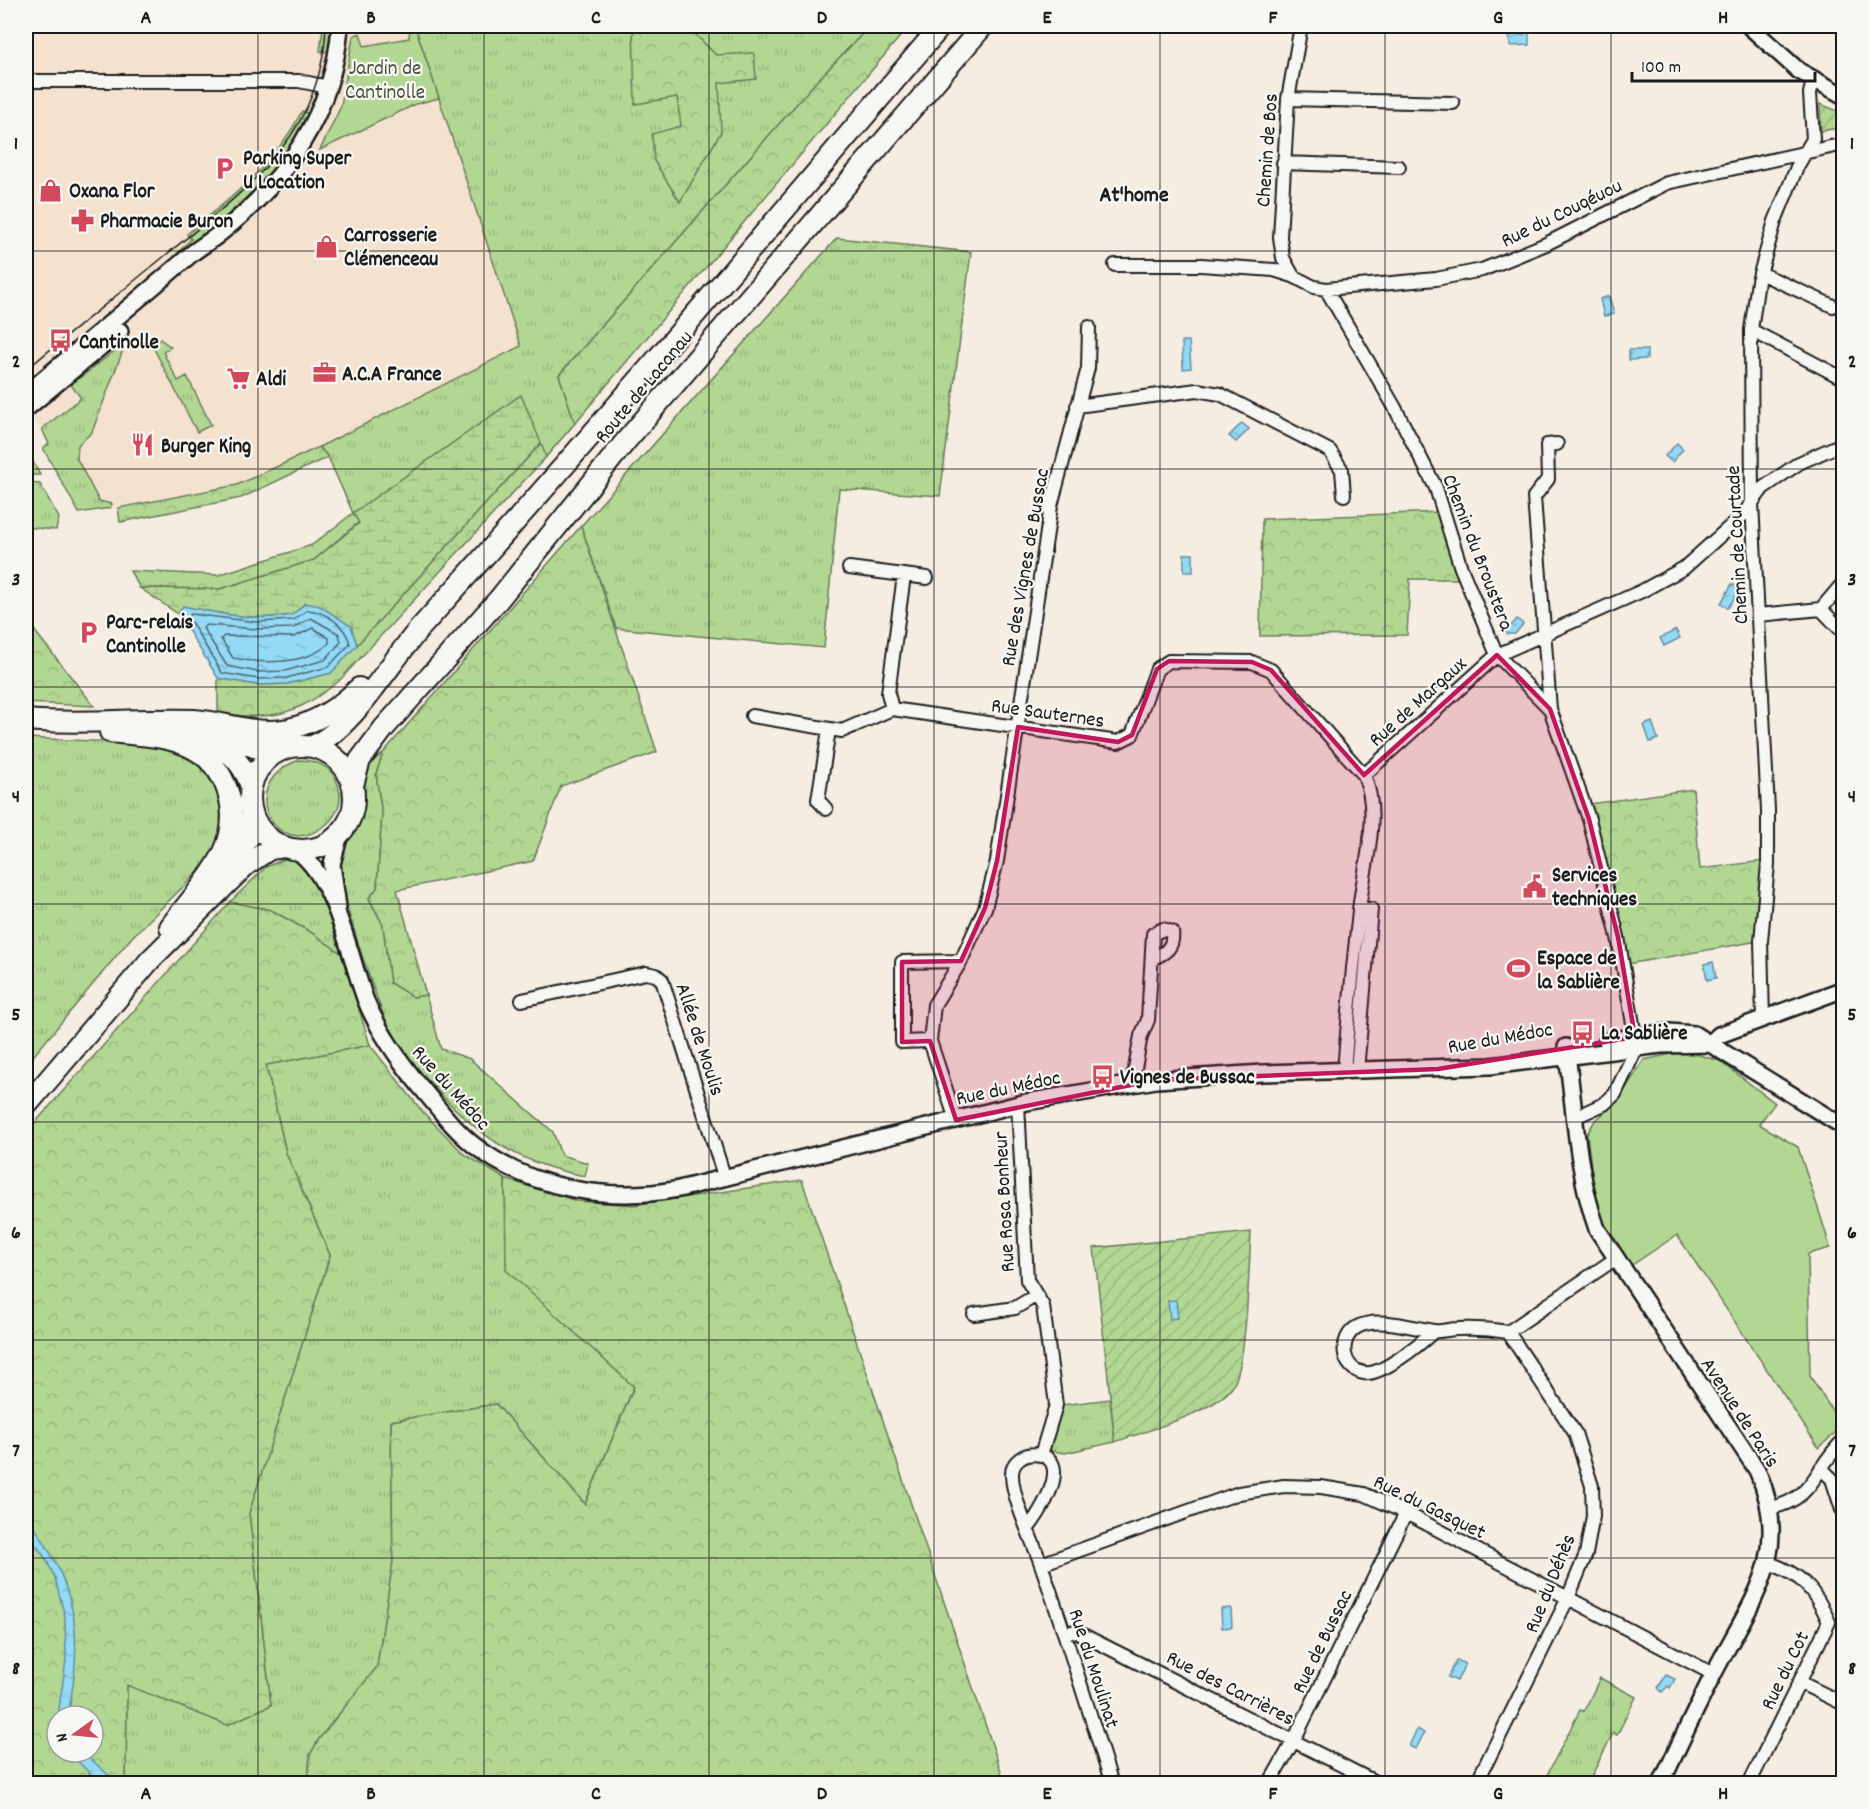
<svg xmlns="http://www.w3.org/2000/svg" width="1869" height="1809" viewBox="0 0 1869 1809" font-family="Dekko,sans-serif">
<defs>
<pattern id="grass-tufts" width="24" height="20" patternUnits="userSpaceOnUse" patternTransform="scale(1.5)"><rect width="24" height="20" fill="#b2d793"/><path d="M3 7l-1-3M5 7V3M7 7l1-3M15 17l-1-3M17 17v-4M19 17l1-3" fill="none" stroke="#98b87e"/></pattern>
<pattern id="forest-crowns" width="20" height="18" patternUnits="userSpaceOnUse" patternTransform="scale(1.5)"><rect width="20" height="18" fill="#b2d793"/><path d="M2 6a3 3 0 1 1 6 0M12 15a3 3 0 1 1 6 0" fill="none" stroke="#98b87e"/></pattern>
<pattern id="wetland-marsh" width="20" height="14" patternUnits="userSpaceOnUse" patternTransform="scale(1.5)"><rect width="20" height="14" fill="#b2d793"/><path d="M1 5h8M5 5V1M11 12h8M15 12V8" fill="none" stroke="#98b87e"/></pattern>
<pattern id="garden-furrows" width="10" height="10" patternUnits="userSpaceOnUse" patternTransform="scale(1.5)"><rect width="10" height="10" fill="#b2d793"/><path d="M-1 1l2-2M0 10L10 0M9 11l2-2" fill="none" stroke="#98b87e"/></pattern>
<pattern id="water-ripples" width="26" height="14" patternUnits="userSpaceOnUse" patternTransform="scale(1.5)"><rect width="26" height="14" fill="#94d9f6"/><path d="M2 4q2-2 4 0t4 0M15 11q2-2 4 0t4 0" fill="none" stroke="#7fbad2"/></pattern>
</defs>
<rect width="100%" height="100%" fill="#f5ede2"/>
<filter id="ink" filterUnits="userSpaceOnUse"><feTurbulence type="fractalNoise" baseFrequency=".0167" numOctaves="2"/><feDisplacementMap in="SourceGraphic" scale="12" xChannelSelector="R" yChannelSelector="G"/><feConvolveMatrix kernelMatrix="1 2 1 2 8 2 1 2 1" color-interpolation-filters="sRGB"/></filter>
<g filter="url(#ink)">
<path fill="#f4e2ce" d="M26 26H415L521 346 281 466 237 485 114 509 112 504 99 501 77 459 39 427 26 410Z"/>
<path fill="url(#grass-tufts)" stroke="#677a58" stroke-width="1.5" d="M323 26H332L328 52 320 51Z
M415 26H870L815 83 559 375 575 423 546 457 520 396 353 513 328 457 319 447 521 346Z
M302 111 309 114C275 180 218 226 160 271L191 239 187 234C233 197 275 164 302 111Z
M837 238 971 252 940 496 839 489 824 648 616 628 581 526Z
M160 339 171 347 163 352 178 381 187 376 211 425 197 432 152 345Z
M126 342 92 432 78 445 77 459 99 501 112 504 110 508 79 513 43 448 49 444 42 429 81 398 71 385Z
M26 449 40 475H26Z
M26 483 40 484 59 518 56 530 26 527Z
M26 738 158 744 194 759 220 792 225 812 223 834 213 853 192 878 132 937 26 1065V1025L33 995 26 896Z
M383 753 376 774 382 814 377 888 369 898 383 925 390 983 413 997 426 995 441 1049 470 1059 553 1132 561 1155 588 1163 585 1176C518 1164 478 1136 433 1086 417 1069 399 1048 389 1027 377 1001 368 974 359 946 351 919 338 886 339 857 340 841 358 830 362 814 370 787 355 773 383 753Z
M299 760C321 760 337 770 340 794 341 806 334 819 324 826 277 863 232 785 299 760Z
M289 857C320 867 332 925 342 954L312 933 271 910 230 902 266 867Z
M370 1045 422 1111 464 1154 505 1179 507 1270 634 1386 585 1504 496 1404 391 1421 393 1561 377 1667 319 1739 310 1755 308 1783 126 1784 127 1685 227 1725 271 1705 249 1513 330 1255 286 1153 266 1065Z
M1110 1399 1115 1442 1065 1453 1046 1450 1062 1405Z
M1600 1678 1636 1697 1617 1735 1613 1733 1588 1783H1543L1580 1710 1584 1711Z"/>
<path fill="url(#forest-crowns)" stroke="#677a58" stroke-width="1.5" fill-rule="evenodd" d="M633 26H687L716 55 754 53 756 79 719 83 721 132 680 202 654 161 652 134 681 126 677 97 635 104Z
M870 26H909L575 423 559 375 815 83Z
M541 443 546 457 339 681C315 700 292 715 261 716 247 717 233 714 218 714V678L257 685 287 684 331 673Z
M319 447 328 457 241 498 120 522 118 508 237 485Z
M1441 512 1466 579H1410L1407 635 1260 636 1262 519Z
M353 513 359 522 314 560 220 589 140 588 130 571 218 575 312 545Z
M581 526 657 752 561 786 533 861 397 890 426 995 413 997 390 983 383 925 369 898 377 888 382 814 376 774 383 753Z
M26 620 94 706 26 703Z
M1693 789 1700 869 1763 861 1758 941 1628 964 1589 804Z
M26 896 33 995 26 1025Z
M230 902 271 910 312 933 342 954 370 1045 266 1065 286 1153 330 1255 249 1513 271 1705 227 1725 127 1685 126 1783 26 1784V1133ZM57 1716H93V1752H57Z
M505 1179 577 1201 634 1205 802 1180 1005 1783H308L310 1755 319 1739 377 1667 393 1561 391 1421 496 1404 585 1504 634 1387 506 1270Z"/>
<path fill="url(#wetland-marsh)" stroke="#677a58" stroke-width="1.5" d="M521 395 541 443 357 645 351 626 305 603C301 607 296 613 291 615 257 622 216 613 183 606L178 614 140 588 220 589 314 560 359 523 353 513Z"/>
<path fill="#b2d793" stroke="#677a58" stroke-width="1.5" d="M410 26H415L439 98 416 104 320 150 341 106 353 36 360 33 364 46 409 38Z
M1685 1051 1720 1061 1775 1103 1759 1124 1798 1147C1808 1181 1821 1213 1830 1248L1808 1254 1810 1376 1842 1426 1819 1448 1677 1235 1629 1267 1602 1223 1594 1190 1587 1134 1594 1122 1618 1100 1644 1060Z"/>
<path fill="url(#garden-furrows)" stroke="#677a58" stroke-width="1.5" d="M1820 104 1843 113V127L1821 131Z
M1251 1232C1249 1263 1247 1363 1233 1386 1218 1411 1143 1432 1115 1442L1094 1248Z"/>
<path fill="url(#water-ripples)" stroke="#648d9f" stroke-width="1.5" d="M1524 31H1529V45L1510 46 1509 35H1524Z
M1609 296 1614 314 1604 316 1600 299Z
M1182 341H1189L1191 368 1183 369Z
M1647 350V359L1629 360V350Z
M1242 423 1249 429 1236 442 1229 436Z
M1677 443 1683 449 1672 462 1665 456Z
M1184 554H1193V572H1184Z
M1732 584 1740 589 1728 608 1721 603Z
M305 603 320 606 351 626 357 645 331 673 287 684 257 685 218 678 178 614 183 606C216 613 257 622 291 615 296 613 301 607 305 603Z
M1517 619 1523 624 1515 634H1507L1504 626 1512 625Z
M1676 630 1680 638 1664 646 1660 638Z
M1652 722 1658 739 1650 742 1644 725Z
M1713 962 1716 978 1707 980 1704 964Z
M1176 1300 1178 1318 1170 1319 1168 1301Z
M26 1515C77 1586 84 1630 68 1716H58L66 1660 65 1617 55 1578 46 1559 26 1532Z
M1231 1608 1232 1627 1222 1628 1221 1609Z
M1457 1660 1465 1664 1457 1681 1448 1677Z
M1666 1675 1675 1679 1670 1688 1668 1686 1662 1692 1658 1688Z
M1417 1729 1424 1733 1416 1749 1409 1746Z
M68 1752H83L117 1783H100Z"/>
<g fill="none" stroke-linecap="round" stroke-linejoin="round">
<path stroke="#4c6873" stroke-width="1.5" d="M307 610C326 611 346 626 350 644L328 667 286 678 258 679 222 673 188 617 191 614 257 622 294 620Z
M311 618 339 634 341 642 325 660 285 671 258 672 227 666 203 628 206 625 257 629 293 628Z
M313 628 329 638V643C308 665 261 664 233 658L221 639 224 636 294 637Z"/>
<defs>
<path id="minor" d="M26 81H299L328 87
M1288 99 1453 103
M1283 163 1399 167
M1115 265H1201L1274 270 1293 276 1314 287 1326 289 1436 279 1482 270 1546 244 1667 183 1844 144
M1760 273 1833 306
M1293 276 1283 258 1280 237 1288 99 1301 26
M1326 289 1394 406 1436 488 1461 568 1497 655 1550 709 1589 819 1618 937 1637 1047 1615 1094 1604 1104 1573 1118
M1751 330 1844 379
M1077 406 1197 390 1220 394 1330 451 1342 470 1344 495
M849 568 927 578
M1821 609 1844 582
M1759 615 1821 609 1844 633
M892 709 888 693 904 576
M1550 709 1534 497 1548 479 1547 445 1557 444
M752 716 842 731 892 709 1118 742 1132 735 1157 669 1169 661 1252 662 1271 670 1364 775C1382 818 1363 867 1359 911 1353 965 1348 1018 1344 1072
M1364 775 1497 655 1642 591 1684 568 1743 515 1763 488 1799 463 1844 443
M826 809 818 800 829 730
M522 1000 646 973 656 975 662 980 725 1179
M1763 1019 1761 941 1768 864V810L1752 503 1751 330 1758 281 1775 221 1797 167 1813 139 1810 93 1813 81
M930 1041 902 1042V962L961 961
M1357 1071 1371 909 1359 908
M1132 1084 1141 1036 1148 1020 1153 934 1163 929 1172 932C1174 947 1166 953 1153 958
M1018 1104 1027 1280 1043 1306 1056 1405 1041 1455
M956 1120 930 1041 934 1005 961 961 985 908 997 861 1051 506 1088 368 1089 327
M974 1314 1015 1308 1035 1296
M1434 1331C1421 1343 1382 1376 1364 1373 1341 1369 1338 1338 1357 1327 1377 1316 1414 1328 1434 1331 1441 1332 1450 1329 1457 1329 1475 1328 1491 1329 1508 1332
M1821 1468 1832 1479 1844 1516
M1770 1508C1816 1499 1814 1467 1844 1440
M1028 1528C1039 1515 1073 1462 1040 1455 1025 1452 1011 1461 1012 1476 1013 1501 1034 1543 1042 1567 1067 1639 1089 1711 1112 1784
M1041 1564 1239 1493 1284 1486 1321 1487 1364 1494 1406 1513 1713 1674
M1065 1634 1075 1631 1379 1784
M1801 1683 1844 1704
M1269 1784 1294 1740 1406 1513
M1476 1784 1568 1598 1586 1554 1593 1516 1592 1486 1575 1433 1508 1332 1615 1259
M1749 1784 1829 1622C1815 1590 1801 1573 1768 1563"/>
<path id="tertiary" d="M1749 26 1799 71 1844 96
M26 394C80 348 135 303 189 256 198 248 209 242 218 235 285 183 334 112 340 26
M26 409 120 331
M296 850C336 878 349 956 366 1001 379 1032 398 1059 419 1085 437 1106 453 1129 475 1146 532 1190 610 1202 679 1189L1027 1102 1156 1080 1263 1073 1490 1066 1661 1045 1709 1044
M338 907 332 864 340 834
M1607 1041 1669 1032 1694 1034 1844 1127
M1709 1044 1719 1035 1844 989
M1566 1047C1575 1109 1576 1170 1597 1229L1757 1470C1795 1555 1749 1603 1713 1675 1695 1711 1678 1747 1661 1784"/>
<path id="primary" d="M26 720C81 725 138 718 194 720 227 722 256 736 289 729 317 722 339 708 359 688
M110 732C135 735 165 735 188 746 228 764 242 813 224 852 211 879 187 903 170 927
M175 732C210 737 240 751 251 787
M220 733 254 747 280 750
M250 798a52 52 0 1 1 104 0a52 52 0 1 1-104 0Z
M312 746C352 730 391 660 421 627 599 430 769 228 941 26
M353 785 360 760 384 728 499 599 625 442 983 26
M222 871 249 837 252 813
M26 1106 151 959 246 865 270 849 284 847"/>
</defs>
<use href="#minor" stroke="#1c1c1c" stroke-width="16"/>
<use href="#tertiary" stroke="#1c1c1c" stroke-width="20"/>
<use href="#primary" stroke="#1c1c1c" stroke-width="24"/>
<use href="#minor" stroke="#f6f6f2" stroke-width="12"/>
<use href="#tertiary" stroke="#f6f6f2" stroke-width="15"/>
<use href="#primary" stroke="#f6f6f2" stroke-width="20"/>
<path stroke="#1c1c1c" stroke-width="1.5" d="M26 370C72 331 120 293 167 254 245 190 322 137 326 26"/>
</g>
</g>
<path fill="#c2185b" fill-opacity="0.2" stroke="#c2185b" stroke-width="4.5" stroke-linejoin="round" d="M1497 655 1550 709 1589 819 1618 937 1635 1037 1438 1069 1156 1080 956 1120 930 1041 902 1042V962L961 961 985 908 997 861 1018 727 1118 742 1132 735 1157 669 1169 661 1252 662 1271 670 1364 775Z"/>
<path fill="none" stroke="#1c1c1c" stroke-width="1.5" stroke-opacity="0.55" d="M258 26V1784M484 26V1784M709 26V1784M934 26V1784M1160 26V1784M1385 26V1784M1611 26V1784M26 251H1844M26 469H1844M26 687H1844M26 904H1844M26 1122H1844M26 1340H1844M26 1558H1844"/>
<defs>
<symbol id="parking-bare" viewBox="-9 -9 18 18"><path d="M-3.5-5.5H1a3.5 3.5 0 0 1 0 7H-1V5.5H-3.5ZM-1-3.4V-.6H.8a1.4 1.4 0 0 0 0-2.8Z" fill="#d1495b" stroke="#f6f6f2" stroke-width="2.5" paint-order="stroke"/></symbol>
<symbol id="shop-bare" viewBox="-9 -9 18 18"><path d="M-5-2.5h2.3a2.7 3.5 0 0 1 5.4 0H5L5.5 6h-11ZM-1.5-2.5h3a1.5 2.3 0 0 0-3 0Z" fill="#d1495b" stroke="#f6f6f2" stroke-width="2.5" paint-order="stroke"/></symbol>
<symbol id="pharmacy-bare" viewBox="-9 -9 18 18"><path d="M-2-6h4v4h4v4h-4v4h-4v-4h-4v-4h4Z" fill="#d1495b" stroke="#f6f6f2" stroke-width="2.5" paint-order="stroke"/></symbol>
<symbol id="bus-bare" viewBox="-9 -9 18 18"><path d="M-5-6H5V4H4V6H2V4H-2V6H-4V4H-5ZM-3.5-4V0h7V-4ZM-3.5 1.2v1.5H-2V1.2ZM2 1.2v1.5H3.5V1.2Z" fill="#d1495b" stroke="#f6f6f2" stroke-width="2.5" paint-order="stroke"/></symbol>
<symbol id="office-bare" viewBox="-9 -9 18 18"><path d="M-6-3h4V-5.5h4V-3h4V5H-6ZM-1-4.5V-3h2v-1.5ZM-6 0V1H6V0Z" fill="#d1495b" stroke="#f6f6f2" stroke-width="2.5" paint-order="stroke"/></symbol>
<symbol id="supermarket-bare" viewBox="-9 -9 18 18"><path d="M-6-5.5h2.5l.6 2H6L4.5 2H-2.5L-4.4-4H-6ZM-1.5 3.2a1.3 1.3 0 1 0 .1 0ZM3 3.2a1.3 1.3 0 1 0 .1 0Z" fill="#d1495b" stroke="#f6f6f2" stroke-width="2.5" paint-order="stroke"/></symbol>
<symbol id="restaurant-bare" viewBox="-9 -9 18 18"><path d="M-5-6h1v4h1v-4h1v4h1v-4h1v5L-1.5 .5V6h-2V.5L-5-1ZM5-6V6H3V1.5H1.5Q1.5-4 5-6Z" fill="#d1495b" stroke="#f6f6f2" stroke-width="2.5" paint-order="stroke"/></symbol>
<symbol id="civic-bare" viewBox="-9 -9 18 18"><path d="M-.6-6.5H3V-4.5H.6V-3L4-1V1h2V6H-6V1h2V-1L-.6-3ZM-1.2 2.5V6h2.4V2.5Z" fill="#d1495b" stroke="#f6f6f2" stroke-width="2.5" paint-order="stroke"/></symbol>
<symbol id="stadium-bare" viewBox="-9 -9 18 18"><path d="M0-5a6.5 5 0 1 0 0 10a6.5 5 0 1 0 0-10ZM-3.5-1.8h7v3.6h-7Z" fill="#d1495b" stroke="#f6f6f2" stroke-width="2.5" paint-order="stroke"/></symbol>
</defs>
<g fill-rule="evenodd">
<use href="#parking-bare" x="208" y="152" width="33" height="33"/>
<use href="#shop-bare" x="34" y="174" width="33" height="33"/>
<use href="#pharmacy-bare" x="66" y="204" width="33" height="33"/>
<use href="#shop-bare" x="310" y="230" width="33" height="33"/>
<use href="#bus-bare" x="44" y="324" width="33" height="33"/>
<use href="#office-bare" x="308" y="356" width="33" height="33"/>
<use href="#supermarket-bare" x="222" y="362" width="33" height="33"/>
<use href="#restaurant-bare" x="126" y="428" width="33" height="33"/>
<use href="#parking-bare" x="72" y="616" width="33" height="33"/>
<use href="#civic-bare" x="1518" y="870" width="33" height="33"/>
<use href="#stadium-bare" x="1502" y="952" width="33" height="33"/>
<use href="#bus-bare" x="1566" y="1016" width="33" height="33"/>
<use href="#bus-bare" x="1086" y="1060" width="33" height="33"/>
</g>
<g text-anchor="middle" stroke-width="4.5" stroke-linejoin="round" paint-order="stroke">
<g font-size="21" fill="#495440" stroke="#f6f6f2">
<text x="385" y="74">Jardin de<tspan x="385" dy="24">Cantinolle</tspan></text>
</g>
<g font-size="21" fill="#1c1c1c" stroke="#f6f6f2">
<text transform="translate(1266 150) rotate(-86)" y="7">Chemin de Bos</text>
<text transform="translate(1561 212) rotate(-26)" y="7">Rue du Couqéuou</text>
<text transform="translate(643 386) rotate(-50)" y="7">Route de Lacanau</text>
<text transform="translate(1736 545) rotate(-93)" y="7">Chemin de Courtade</text>
<text transform="translate(1479 552) rotate(69)" y="7">Chemin du Broustera</text>
<text transform="translate(1024 567) rotate(-80)" y="7">Rue des Vignes de Bussac</text>
<text transform="translate(1417 701) rotate(-42)" y="7">Rue de Margaux</text>
<text transform="translate(1048 712) rotate(8)" y="7">Rue Sauternes</text>
<text transform="translate(1500 1037) rotate(-10)" y="7">Rue du Médoc</text>
<text transform="translate(701 1039) rotate(72)" y="7">Allée de Moulis</text>
<text transform="translate(452 1087) rotate(48)" y="7">Rue du Médoc</text>
<text transform="translate(1008 1087) rotate(-12)" y="7">Rue du Médoc</text>
<text transform="translate(1003 1202) rotate(-93)" y="7">Rue Rosa Bonheur</text>
<text transform="translate(1741 1412) rotate(57)" y="7">Avenue de Paris</text>
<text transform="translate(1430 1506) rotate(26)" y="7">Rue du Gasquet</text>
<text transform="translate(1549 1583) rotate(-68)" y="7">Rue du Déhès</text>
<text transform="translate(1321 1641) rotate(-64)" y="7">Rue de Bussac</text>
<text transform="translate(1095 1668) rotate(72)" y="7">Rue du Moulinat</text>
<text transform="translate(1784 1670) rotate(-64)" y="7">Rue du Cot</text>
<text transform="translate(1231 1687) rotate(27)" y="7">Rue des Carrières</text>
</g>
<g font-size="21" font-weight="bold" fill="#1c1c1c" stroke="#f6f6f2" text-anchor="start">
<text x="243" y="164">Parking Super<tspan x="243" dy="24">U Location</tspan></text>
<text x="69" y="197">Oxana Flor</text>
<text x="100" y="227">Pharmacie Buron</text>
<text x="344" y="241">Carrosserie<tspan x="344" dy="24">Clémenceau</tspan></text>
<text x="79" y="348">Cantinolle</text>
<text x="342" y="380">A.C.A France</text>
<text x="256" y="385">Aldi</text>
<text x="161" y="452">Burger King</text>
<text x="106" y="628">Parc-relais<tspan x="106" dy="24">Cantinolle</tspan></text>
<text x="1552" y="881">Services<tspan x="1552" dy="24">techniques</tspan></text>
<text x="1537" y="964">Espace de<tspan x="1537" dy="24">la Sablière</tspan></text>
<text x="1601" y="1039">La Sablière</text>
<text x="1120" y="1083">Vignes de Bussac</text>
</g>
<g font-size="22" font-weight="bold" fill="#1c1c1c" stroke="#f6f6f2">
<text x="1134" y="201">At'home</text>
</g>
</g>
<rect width="1869" height="1809" fill="none" stroke="#f6f6f2" stroke-width="66"/>
<g transform="translate(75 1734) rotate(255)"><circle r="28" fill="#f6f6f2" stroke="#9f9f9c" stroke-width="1.5"/>
<path d="M0-4.5L10 22L0 15L-10 22Z" fill="#d1495b"/>
<text y="-9" font-size="16" font-weight="bold" text-anchor="middle" fill="#1c1c1c">N</text>
</g>
<path d="M1632 72v9h183v-9" fill="none" stroke="#1c1c1c" stroke-width="3"/>
<text x="1641" y="72" font-size="18" fill="#1c1c1c" stroke="#f6f6f2" stroke-width="4.5" paint-order="stroke">100 m</text>
<rect x="33" y="33" width="1803" height="1743" fill="none" stroke="#1c1c1c" stroke-width="2"/>
<g font-size="20" text-anchor="middle" font-weight="bold" fill="#1c1c1c">
<text x="146" y="23">A</text>
<text x="371" y="23">B</text>
<text x="596" y="23">C</text>
<text x="822" y="23">D</text>
<text x="1047" y="23">E</text>
<text x="1273" y="23">F</text>
<text x="1498" y="23">G</text>
<text x="1723" y="23">H</text>
<text x="16" y="149">1</text>
<text x="1852" y="149">1</text>
<text x="16" y="367">2</text>
<text x="1852" y="367">2</text>
<text x="16" y="585">3</text>
<text x="1852" y="585">3</text>
<text x="16" y="802">4</text>
<text x="1852" y="802">4</text>
<text x="16" y="1020">5</text>
<text x="1852" y="1020">5</text>
<text x="16" y="1238">6</text>
<text x="1852" y="1238">6</text>
<text x="16" y="1456">7</text>
<text x="1852" y="1456">7</text>
<text x="16" y="1674">8</text>
<text x="1852" y="1674">8</text>
<text x="146" y="1799">A</text>
<text x="371" y="1799">B</text>
<text x="596" y="1799">C</text>
<text x="822" y="1799">D</text>
<text x="1047" y="1799">E</text>
<text x="1273" y="1799">F</text>
<text x="1498" y="1799">G</text>
<text x="1723" y="1799">H</text>
</g>
</svg>
